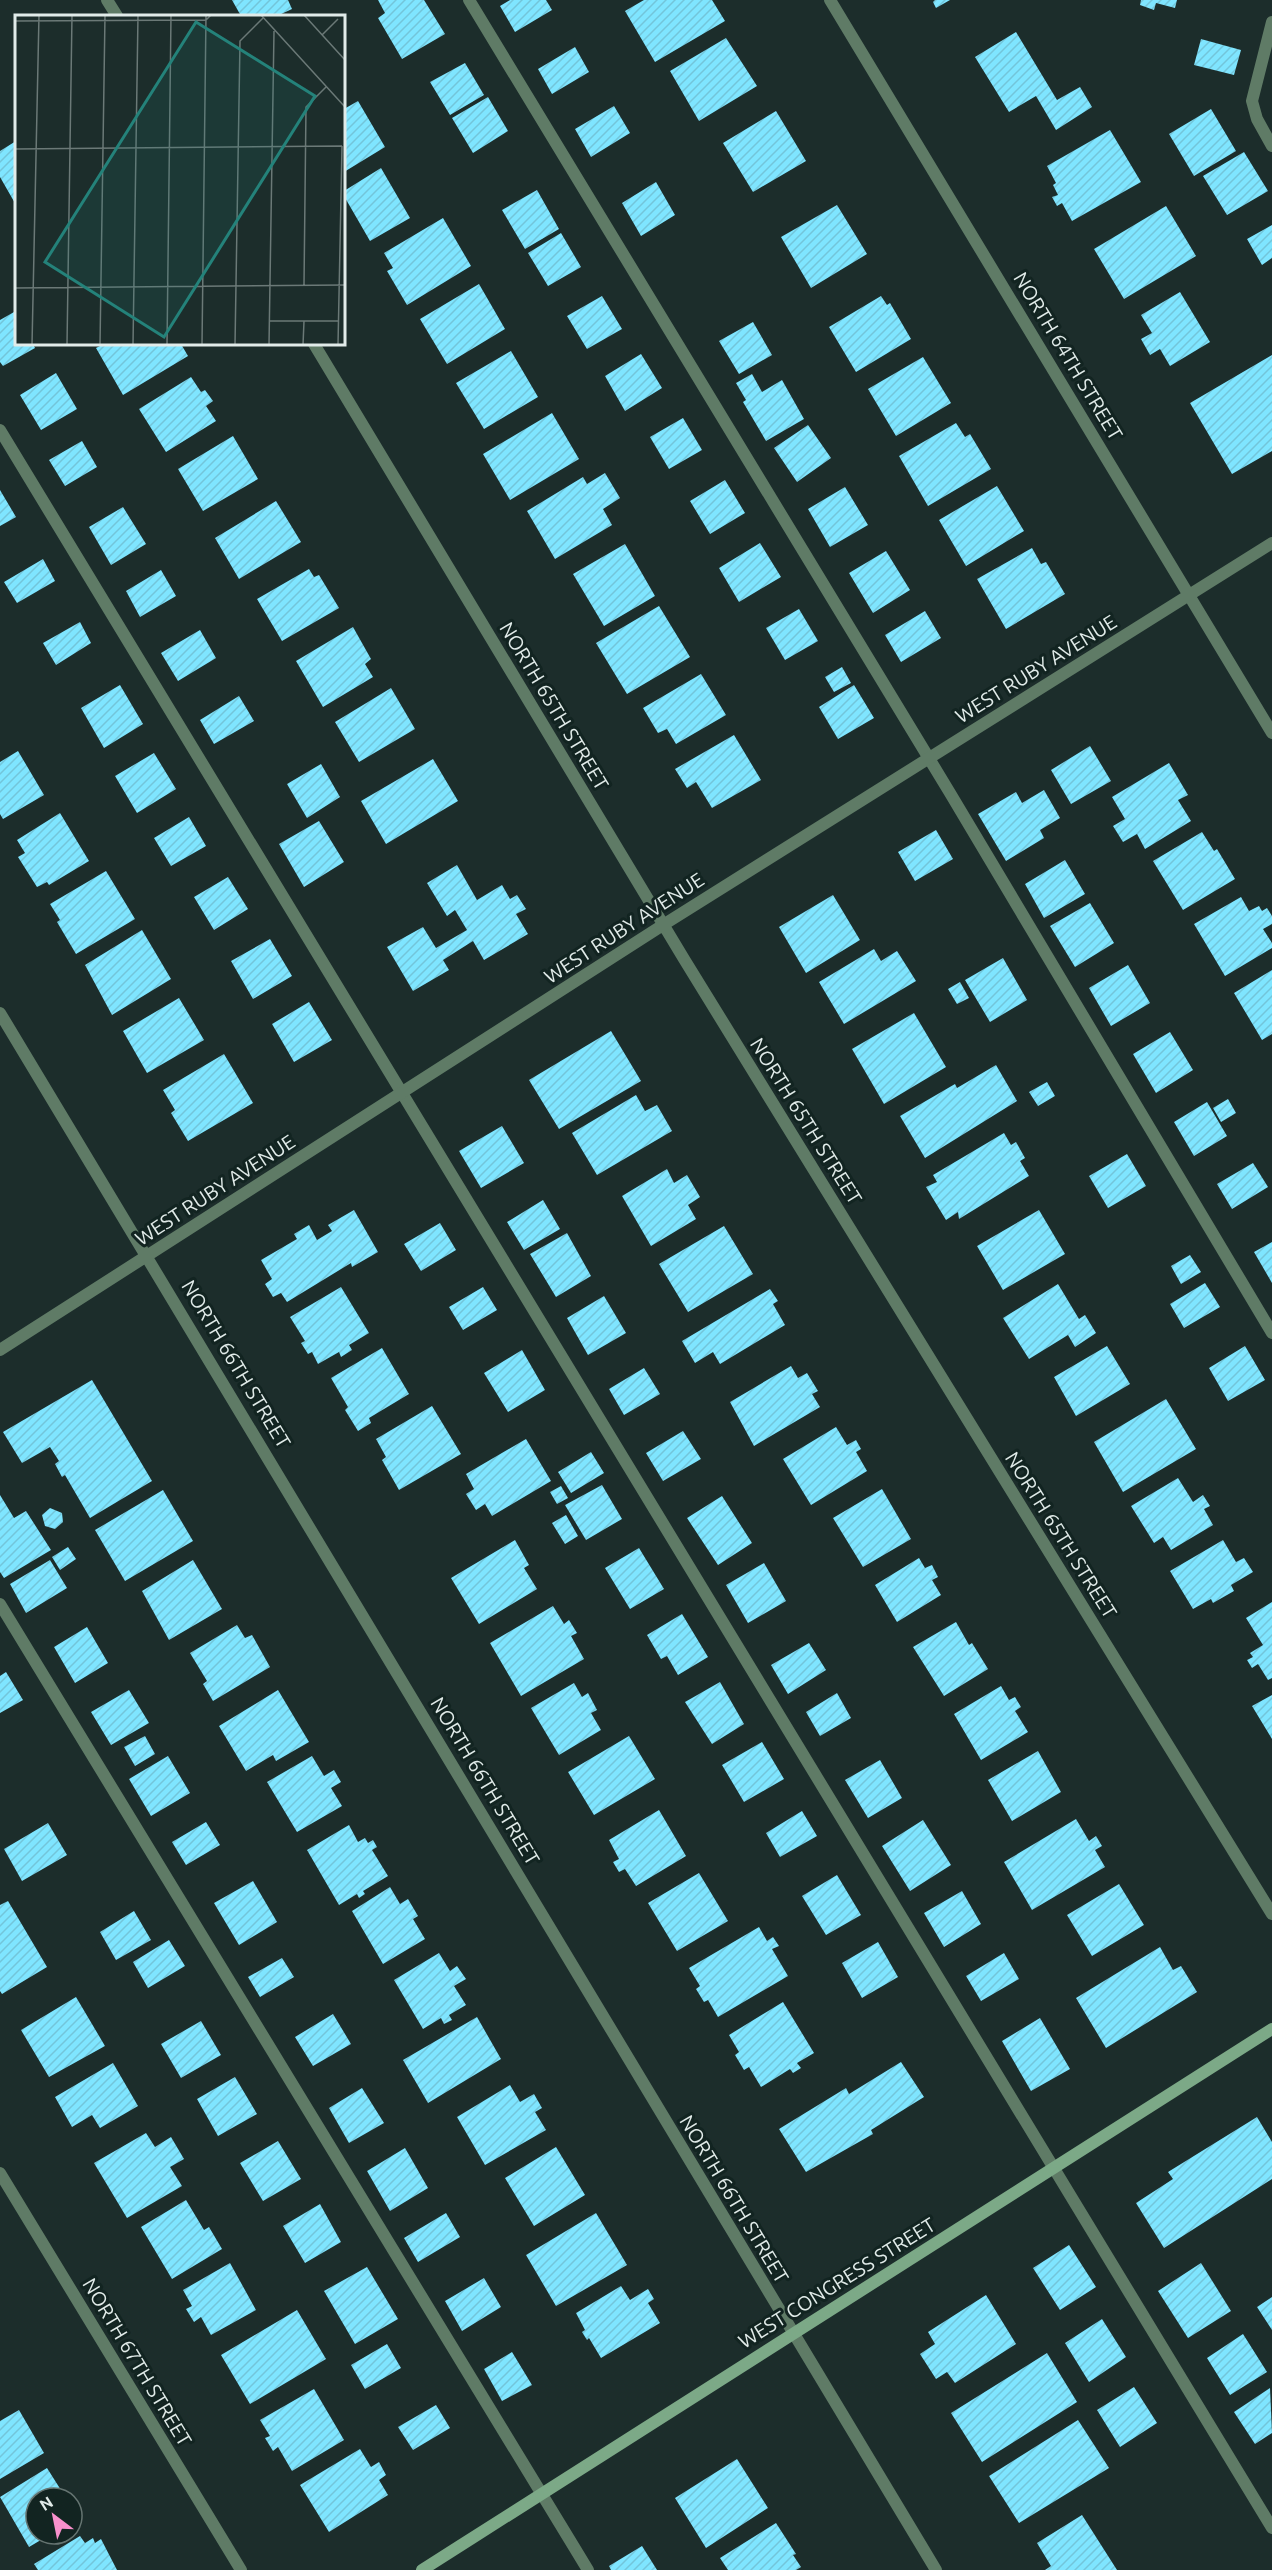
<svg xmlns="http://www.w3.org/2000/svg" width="1272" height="2570" viewBox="0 0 1272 2570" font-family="Ubuntu,sans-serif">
<defs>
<pattern id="building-hatch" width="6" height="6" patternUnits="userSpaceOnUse" patternTransform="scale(1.5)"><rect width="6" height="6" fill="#7fe5ff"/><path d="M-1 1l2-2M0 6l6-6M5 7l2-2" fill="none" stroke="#73c5da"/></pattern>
</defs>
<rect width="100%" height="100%" fill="#1c2d2b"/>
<path fill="url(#building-hatch)" d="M232 0H288L292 9 277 16H241Z
M378 0H424L445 34 402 59 378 18 385 13Z
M510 0H546L552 10 515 32 500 6Z
M644 0H712L725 21 655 62 625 11Z
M935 0H950L936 8 933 2Z
M1141 0H1177L1175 8 1156 3 1154 10 1140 5Z
M1016 32 1057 100 1080 87 1092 107 1056 130 1036 96 1009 112 975 57Z
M726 38 757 86 699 121 670 71Z
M1201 39 1241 50 1234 75 1194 65Z
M575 47 589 72 552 94 538 69Z
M465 63 484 95 450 115 430 82Z
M488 97 508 131 473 153 452 118Z
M358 101 385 147 344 172V109Z
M614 106 630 133 591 157 575 129Z
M1211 109 1236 151 1194 176 1169 134Z
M776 111 806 161 753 192 723 143Z
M1110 130 1141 182 1072 221 1062 203 1057 206 1052 197 1058 195 1053 185 1056 183 1047 166Z
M16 141V205L0 177V151Z
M1244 152 1268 191 1227 215 1203 176Z
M381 168 410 218 370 241 344 196V191Z
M656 182 675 215 641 236 622 203Z
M537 190 559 229 525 249 502 210Z
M837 205 867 254 811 288 781 237Z
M1166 206 1196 256 1124 299 1094 249Z
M443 218 471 266 407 305 387 271 393 268 384 253Z
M1272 225V258L1262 265 1247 239Z
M561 233 581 267 548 286 528 253Z
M479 284 505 329 447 364 420 319Z
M1180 292 1210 342 1170 366 1160 349 1150 355 1141 339 1152 333 1141 315Z
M602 296 622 329 587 349 567 316Z
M881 296 887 305 890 303 911 339 856 372 829 327Z
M14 312 16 316V344H33L35 348 3 366 0 362V320Z
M753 322 772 355 739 374 719 341Z
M104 344H181L188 356 123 395 96 348Z
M511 351 538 397 484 429 456 383Z
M641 354 662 388 625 411 605 376Z
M1272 355V451L1232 474 1190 403Z
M923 357 951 403 896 436 868 389Z
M56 373 77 409 41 430 20 395Z
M752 374 762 392 782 380 804 419 766 441 743 402 746 400 736 383Z
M191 377 201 392 205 390 213 401 206 406 216 421 166 452 139 409Z
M552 413 579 459 510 500 483 454Z
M683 418 702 450 669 469 650 437Z
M956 423 965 437 970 434 991 469 928 506 899 456Z
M808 425 831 458 797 482 774 448Z
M233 436 258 479 203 511 178 469Z
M82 441 97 467 65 486 49 460Z
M605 473 620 498 603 509 612 525 555 559 527 511 583 477 587 484Z
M725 480 745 513 710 534 690 501Z
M997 486 1024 531 966 566 939 520Z
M845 487 868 525 830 547 808 509Z
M0 490 16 517 0 526Z
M276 501 301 542 239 579 215 538Z
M123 507 146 544 111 565 89 527Z
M760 543 781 577 739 602 719 568Z
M625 544 655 596 604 626 573 574Z
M1032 548 1041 564 1046 562 1065 594 1006 629 977 579Z
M886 551 910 590 873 613 849 573Z
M43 559 55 581 17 603 4 582Z
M309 569 314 577 319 575 339 608 282 641 257 599Z
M161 570 176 596 140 617 126 591Z
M659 606 690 657 627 694 596 643Z
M799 609 818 641 785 660 766 628Z
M925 611 941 638 901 662 885 635Z
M80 622 91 643 56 665 43 643Z
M353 627 371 659 365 664 373 677 323 707 296 661Z
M200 630 216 658 178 681 161 653Z
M842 667 851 683 834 692 825 677Z
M701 674 726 715 676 744 667 729 658 733 643 708Z
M120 685 143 724 104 748 81 708Z
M854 685 874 718 838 739 819 707Z
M391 688 415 729 359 762 335 722Z
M239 696 254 721 214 744 200 720Z
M734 735 761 780 712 808 696 782 687 788 675 769Z
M1090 746 1111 781 1071 804 1051 770Z
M18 751 44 795 3 819 0 814V762Z
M154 753 176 789 137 813 115 776Z
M433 759 458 801 386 844 361 801Z
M1169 763 1188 795 1178 800 1191 821 1145 849 1137 834 1123 842 1113 826 1125 819 1112 797Z
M321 764 340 797 307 818 287 784Z
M1044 790 1060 818 1040 830 1044 838 1006 861 978 814 1016 792 1022 803Z
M60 813 89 861 49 885 47 882 37 887 18 857 25 853 17 840Z
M189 817 206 846 171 866 154 838Z
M319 821 344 862 304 887 279 844Z
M936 830 953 859 915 881 898 852Z
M1202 832 1214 851 1217 849 1235 879 1183 910 1153 861Z
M1065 860 1085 894 1044 918 1025 884Z
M457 865 477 900 502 885 510 899 517 895 526 909 516 914 528 934 484 960 473 941 443 960 449 970 413 991 387 947 423 927 436 948 467 930 455 910 447 916 427 883Z
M106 871 135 919 76 954 57 922 60 920 50 904Z
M228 877 248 909 214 930 194 897Z
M833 895 860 940 806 973 779 927Z
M1241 897 1249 911 1259 906 1262 911 1267 908 1272 916V924L1263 929 1272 943V948L1225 976 1194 924Z
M1090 903 1114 943 1075 967 1050 926Z
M142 930 171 979 112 1015 85 965Z
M270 939 292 976 253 999 231 961Z
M874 949 881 961 897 951 916 981 844 1024 819 982Z
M1003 958 1027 1000 990 1022 965 980Z
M1128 965 1150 1003 1111 1026 1089 988Z
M1272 970V1034L1262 1040 1234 993Z
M960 982 969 998 957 1004 948 989Z
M179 998 204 1040 147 1073 123 1031Z
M309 1002 332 1040 294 1062 272 1024Z
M914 1013 946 1067 884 1104 852 1049Z
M611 1031 641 1081 559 1129 529 1080Z
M1170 1032 1193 1070 1156 1093 1133 1054Z
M224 1054 253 1103 188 1141 171 1113 175 1110 163 1090Z
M996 1065 1017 1101 925 1158 900 1116 955 1084 957 1088Z
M1047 1082 1055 1096 1038 1106 1029 1092Z
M636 1095 645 1111 657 1105 672 1131 597 1175 572 1133Z
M1228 1099 1236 1113 1221 1122 1213 1108Z
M1207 1102 1227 1136 1194 1156 1174 1122Z
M502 1126 524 1163 481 1188 459 1151Z
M1004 1133 1011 1145 1016 1142 1025 1158 1020 1161 1029 1176 959 1219 958 1212 946 1220 926 1187 937 1182 933 1175Z
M1127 1154 1146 1186 1108 1208 1089 1176Z
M1253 1163 1268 1187 1232 1209 1217 1184Z
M667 1169 674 1183 687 1175 700 1197 688 1205 696 1219 651 1246 622 1196Z
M543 1200 560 1229 524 1250 507 1222Z
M354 1210 378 1252 352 1267 351 1263 287 1302 281 1293 273 1297 265 1284 272 1279 261 1260 297 1239 294 1234 309 1225 317 1240 332 1231 328 1225Z
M1039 1210 1065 1254 1003 1290 977 1246Z
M440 1223 456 1250 421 1271 404 1244Z
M724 1226 753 1274 688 1312 659 1264Z
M567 1233 591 1276 556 1297 530 1254Z
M1272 1242V1283L1254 1252Z
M1190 1255 1201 1272 1181 1284 1171 1266Z
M1205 1283 1220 1307 1184 1328 1170 1304Z
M1058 1284 1079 1319 1085 1315 1096 1333 1075 1347 1068 1335 1029 1359 1003 1318Z
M341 1287 369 1333 349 1345 352 1350 341 1357 339 1352 318 1364 312 1352 308 1354 301 1343 305 1341 290 1317Z
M483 1287 497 1310 463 1330 449 1307Z
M770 1289 778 1301 773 1304 785 1325 720 1364 713 1352 695 1363 682 1341Z
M604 1296 626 1333 588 1355 567 1318Z
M1107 1346 1130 1384 1076 1416 1054 1377Z
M1245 1346 1265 1380 1228 1401 1209 1368Z
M382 1348 409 1394 369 1418 371 1423 358 1431 345 1410 348 1407 331 1378Z
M522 1350 545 1390 508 1412 484 1373Z
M791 1366 798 1378 807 1373 818 1391 812 1394 820 1407 754 1446 730 1402Z
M644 1368 660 1394 624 1415 609 1389Z
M92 1380 152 1481 90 1518 65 1475 62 1477 55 1464 59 1461 50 1447 22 1463 3 1432Z
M1166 1399 1196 1449 1123 1492 1094 1442Z
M432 1406 461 1454 399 1490 382 1460 386 1457 376 1439Z
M836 1427 847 1445 856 1440 861 1449 856 1452 867 1471 811 1505 783 1459Z
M683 1431 701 1459 663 1481 646 1453Z
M526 1439 551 1481 492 1516 485 1504 476 1510 466 1494 474 1489 466 1474Z
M591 1452 604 1473 571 1493 558 1472Z
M1178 1478 1193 1502 1203 1495 1210 1506 1204 1509 1213 1525 1171 1550 1163 1537 1154 1543 1131 1506Z
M602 1485 622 1519 586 1540 565 1505Z
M561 1486 568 1498 557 1504 550 1492Z
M882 1489 911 1539 863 1567 833 1518Z
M163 1490 193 1541 125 1581 95 1530Z
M0 1495 14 1518 26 1511 51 1550 4 1578 0 1572Z
M722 1496 752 1543 718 1565 687 1518Z
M50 1508 62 1513 63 1522 55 1529 45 1526 42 1515Z
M566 1515 578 1536 565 1544 552 1523Z
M515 1540 529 1565 524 1568 537 1589 479 1624 451 1578Z
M1223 1540 1236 1562 1244 1558 1253 1572 1231 1585 1234 1591 1213 1603 1211 1599 1193 1609 1170 1571Z
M68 1547 76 1559 60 1570 52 1557Z
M639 1548 664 1589 630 1609 605 1568Z
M919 1558 925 1568 932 1565 938 1577 932 1580 941 1595 897 1622 875 1585Z
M50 1560 67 1588 26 1613 10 1584Z
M193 1560 222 1609 169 1640 142 1591Z
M764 1563 786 1601 748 1623 726 1585Z
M1272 1602V1678L1268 1680 1258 1664 1252 1668 1247 1660 1253 1657 1250 1653 1263 1645 1246 1618Z
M553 1606 564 1624 569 1620 577 1633 571 1636 584 1659 521 1696 490 1643Z
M682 1614 708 1657 678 1675 667 1656 661 1659 647 1635Z
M956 1622 969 1645 972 1643 988 1669 944 1696 913 1647Z
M237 1625 245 1638 252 1635 270 1667 213 1701 203 1684 207 1681 190 1653Z
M87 1627 108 1663 75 1683 54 1647Z
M809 1643 826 1670 788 1694 771 1665Z
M6 1672 23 1700 0 1713V1676Z
M720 1682 744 1724 712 1744 685 1702Z
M574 1683 582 1697 588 1693 597 1710 591 1713 601 1730 559 1755 531 1708Z
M1001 1686 1009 1700 1015 1697 1021 1707 1015 1711 1028 1732 981 1760 954 1714Z
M129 1690 149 1723 111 1745 91 1712Z
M278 1690 309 1742 276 1761 273 1755 246 1771 219 1726Z
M837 1693 851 1718 820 1736 806 1712Z
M1272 1695V1739L1252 1706Z
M145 1736 155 1754 135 1766 124 1747Z
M629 1736 655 1779 594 1815 568 1772Z
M762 1742 784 1779 744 1802 722 1765Z
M1038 1751 1061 1792 1012 1821 988 1780Z
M168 1756 190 1793 151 1816 129 1779Z
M312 1756 324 1776 334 1770 341 1782 331 1788 342 1806 297 1832 267 1782Z
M880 1760 902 1798 868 1818 845 1780Z
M659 1810 686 1856 636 1886 625 1869 619 1872 613 1862 619 1859 609 1840Z
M802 1811 817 1836 780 1857 766 1833Z
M1076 1819 1089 1841 1096 1836 1102 1846 1095 1850 1105 1867 1032 1910 1004 1862Z
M923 1820 951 1865 910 1891 882 1846Z
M206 1822 220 1845 186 1865 172 1842Z
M48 1823 67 1855 22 1881 4 1849Z
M349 1825 358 1842 365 1838 368 1843 373 1840 377 1847 372 1850 388 1876 363 1891 365 1894 359 1898 357 1894 339 1905 307 1850Z
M699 1873 728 1921 677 1951 648 1903Z
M837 1875 861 1915 826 1935 802 1896Z
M253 1881 277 1922 239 1945 214 1903Z
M1119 1884 1144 1925 1092 1956 1067 1915Z
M390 1887 400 1904 408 1899 418 1916 413 1919 425 1939 383 1964 352 1911Z
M962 1891 981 1924 944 1947 924 1913Z
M8 1901 47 1967 2 1994 0 1991V1905Z
M134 1911 151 1940 116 1960 100 1932Z
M759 1927 767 1941 773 1937 779 1946 772 1949 788 1976 718 2017 708 2000 704 2002 696 1989 700 1986 689 1968Z
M169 1940 185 1966 148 1988 133 1962Z
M878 1942 898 1977 862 1998 842 1963Z
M1160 1947 1173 1970 1181 1966 1197 1992 1106 2048 1076 1998Z
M439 1953 450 1971 457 1966 466 1979 454 1986 466 2005 449 2015 452 2020 444 2024 441 2018 423 2029 394 1980Z
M1004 1953 1019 1979 981 2001 966 1976Z
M282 1958 294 1977 260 1997 248 1977Z
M76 1997 105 2046 49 2077 21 2030Z
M783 2002 814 2053 797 2063 801 2068 793 2073 790 2069 761 2087 749 2067 744 2070 735 2055 739 2052 729 2035Z
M333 2014 351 2044 313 2066 295 2037Z
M477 2017 501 2059 428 2103 403 2060Z
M1040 2018 1070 2069 1031 2091 1002 2041Z
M201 2021 221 2055 181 2078 161 2044Z
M901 2062 924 2097 871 2130 873 2134 806 2172 779 2129 846 2088 849 2094Z
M113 2063 138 2106 100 2128 92 2115 72 2127 55 2097Z
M235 2077 257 2114 218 2136 197 2099Z
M510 2085 520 2102 534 2094 542 2108 535 2112 546 2130 485 2165 457 2117Z
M362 2088 384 2123 349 2143 329 2108Z
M1257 2117 1272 2142V2179L1164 2248 1136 2203 1173 2179 1168 2172Z
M146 2133 155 2147 171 2137 184 2159 170 2167 182 2186 127 2218 94 2163Z
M278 2141 301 2179 263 2201 240 2163Z
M556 2147 585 2195 534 2226 505 2178Z
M405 2148 428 2188 390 2211 367 2171Z
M186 2200 204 2230 209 2227 222 2249 172 2279 141 2227Z
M320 2204 341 2242 305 2263 283 2226Z
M446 2213 460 2237 418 2262 404 2238Z
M596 2213 627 2265 556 2306 526 2255Z
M1069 2245 1096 2287 1060 2310 1033 2268Z
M230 2263 256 2310 211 2335 201 2317 194 2322 186 2309 192 2306 183 2290Z
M1201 2263 1231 2311 1188 2338 1158 2291Z
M367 2267 398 2319 355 2344 324 2291Z
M484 2278 501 2307 462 2331 445 2301Z
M621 2286 630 2300 648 2289 654 2299 648 2303 660 2323 601 2358 589 2338 587 2340 582 2332 585 2330 576 2313Z
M986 2295 1016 2344 955 2383 947 2372 936 2379 920 2354 935 2344 928 2332Z
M1272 2297V2330L1257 2307Z
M297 2310 326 2359 250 2404 221 2355Z
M1102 2319 1126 2357 1089 2382 1065 2343Z
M1243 2334 1267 2372 1230 2395 1207 2358Z
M387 2344 401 2368 365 2389 351 2365Z
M512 2352 532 2385 502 2401 484 2369Z
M1047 2353 1077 2402 982 2462 951 2413Z
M1134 2387 1157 2423 1120 2447 1097 2410Z
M1270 2388 1272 2433 1255 2444 1234 2412Z
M314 2389 344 2440 292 2471 278 2447 273 2451 265 2438 270 2436 260 2420Z
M436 2405 450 2428 413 2450 398 2427Z
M19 2410 44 2453 0 2479V2421Z
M1078 2420 1109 2468 1019 2523 989 2476Z
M360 2449 371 2467 379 2462 386 2475 379 2480 388 2495 329 2532 300 2485Z
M737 2459 768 2508 706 2548 675 2498Z
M47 2468 66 2498H36V2534H51L29 2547 0 2497Z
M1082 2515 1117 2570H1045L1051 2566 1037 2543Z
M776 2523 796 2554 793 2555 801 2567 796 2570H728L720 2558Z
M80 2536 85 2543 93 2538 95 2543 101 2539 117 2570H38L34 2564Z
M642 2546 657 2570H611L609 2566Z"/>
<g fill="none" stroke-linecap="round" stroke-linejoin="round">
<path stroke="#5f7b66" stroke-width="12" d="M469 0 950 793 1272 1333
M1272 22 1252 101 1257 119 1272 146
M0 430 1272 2528
M0 1604 588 2570"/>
<path stroke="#5f7b66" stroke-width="12" d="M107 0 117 16
M830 0 1272 733
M314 344 684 959 1272 1914
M0 1013C316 1530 620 2053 936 2570
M0 1350 663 925 1272 543
M0 2173 241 2570"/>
<path stroke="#7ca987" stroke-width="12" d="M422 2570 1272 2029"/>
</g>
<g text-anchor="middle" stroke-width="6" stroke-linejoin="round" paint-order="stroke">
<g font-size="20" fill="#e1ebe9" stroke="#122421">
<text transform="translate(1068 356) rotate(59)" y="7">NORTH 64TH STREET</text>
<text transform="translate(1036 669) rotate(-32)" y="7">WEST RUBY AVENUE</text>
<text transform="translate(554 706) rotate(59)" y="7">NORTH 65TH STREET</text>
<text transform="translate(624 928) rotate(-33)" y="7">WEST RUBY AVENUE</text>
<text transform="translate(806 1121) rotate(58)" y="7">NORTH 65TH STREET</text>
<text transform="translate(215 1190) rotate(-33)" y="7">WEST RUBY AVENUE</text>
<text transform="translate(236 1364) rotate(59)" y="7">NORTH 66TH STREET</text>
<text transform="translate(1061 1535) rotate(58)" y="7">NORTH 65TH STREET</text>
<text transform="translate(485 1781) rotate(59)" y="7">NORTH 66TH STREET</text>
<text transform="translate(734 2199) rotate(59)" y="7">NORTH 66TH STREET</text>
<text transform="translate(837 2283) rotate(-32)" y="7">WEST CONGRESS STREET</text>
<text transform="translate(137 2362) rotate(59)" y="7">NORTH 67TH STREET</text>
</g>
</g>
<g transform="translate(15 15)">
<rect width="330" height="330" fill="#1c2d2b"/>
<path fill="none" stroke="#6b7977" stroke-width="1.5" d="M246 0 330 92M289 0 330 45M0 6 191 5 196 0M307 20 323 4M0 134 327 131M289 270 291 92 311 72M0 273 330 270M255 306H323M17 330 24 0M52 330 57 0M85 330 90 0M118 330 123 0M152 330 156 0M187 330 191 0M220 330 225 26 248 3M254 330 259 16M288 330 289 306M323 330 327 131"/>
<path fill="#24827a" fill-opacity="0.15" stroke="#24827a" stroke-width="3" d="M181 7 300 81 149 322 30 247Z"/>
<rect width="330" height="330" fill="none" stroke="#e1ebe9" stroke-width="3"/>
</g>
<g transform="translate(54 2516) rotate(328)"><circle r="28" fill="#122421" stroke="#657471" stroke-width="1.5"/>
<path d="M0-4.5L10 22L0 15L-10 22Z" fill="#f890cc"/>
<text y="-9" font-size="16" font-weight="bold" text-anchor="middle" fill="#e1ebe9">N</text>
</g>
</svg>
